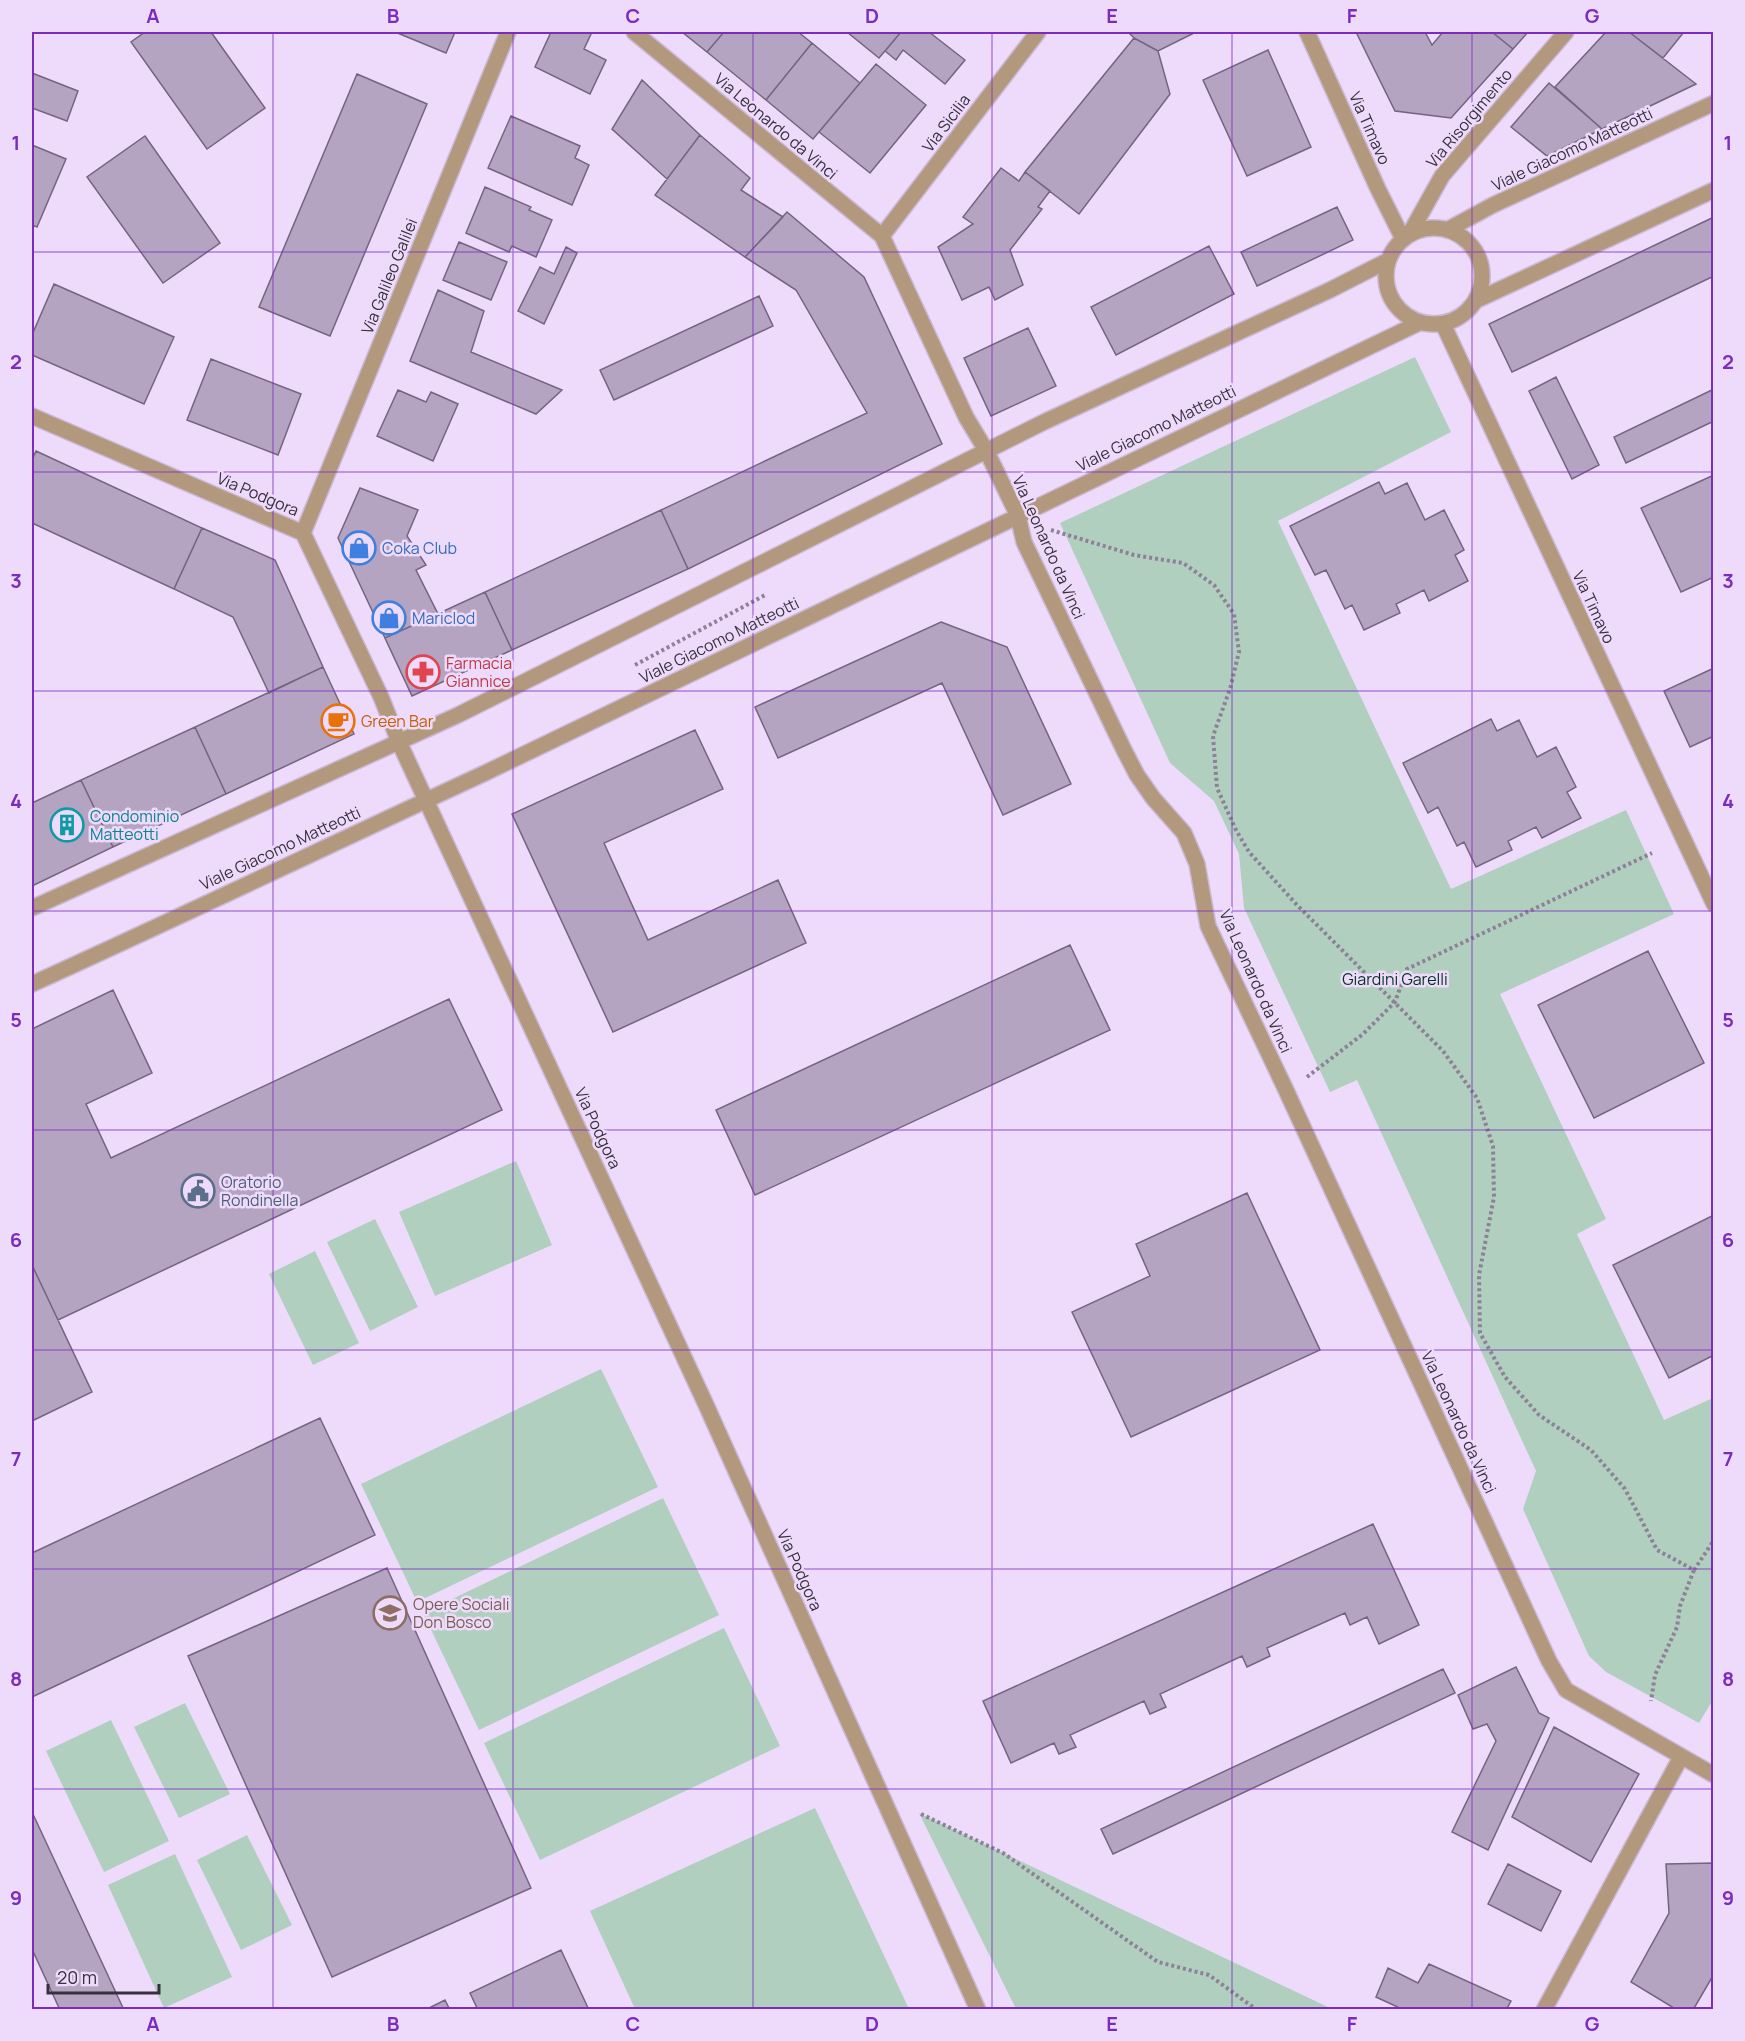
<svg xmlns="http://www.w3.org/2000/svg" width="1745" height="2041" viewBox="0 0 1745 2041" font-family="Manrope,sans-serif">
<rect width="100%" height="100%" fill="#eedbfc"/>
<path fill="#b0cfbf" d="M1415 357 1451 432 1278 521 1451 889 1626 810 1674 914 1500 994 1606 1219 1577 1234 1664 1420 1713 1398 1714 1698 1699 1723 1606 1672 1589 1656 1523 1509 1536 1471 1357 1080 1330 1092 1244 908 1239 854 1214 801 1170 763 1060 523Z
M516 1161 552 1245 435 1296 399 1212Z
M375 1219 418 1307 370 1331 327 1242Z
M315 1251 359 1343 313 1365 269 1274Z
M601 1369 658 1487 417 1602 361 1484Z
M663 1498 719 1615 479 1730 423 1613Z
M724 1628 780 1746 540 1860 484 1743Z
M185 1703 230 1794 179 1818 134 1727Z
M111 1720 169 1841 104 1872 46 1751Z
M815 1808 909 2009H635L590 1911Z
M919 1813 1332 2009H1016Z
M247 1835 292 1925 241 1950 197 1860Z
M175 1854 232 1977 164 2008 108 1885Z"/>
<path fill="#b5a3c2" stroke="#746480" stroke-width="1.5" d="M145 32H211L265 108 207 149 131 42Z
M395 32H455L446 53Z
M551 32H592L584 49 606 60 590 94 535 67Z
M682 32H724L707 52Z
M724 32H798L812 43 766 100 707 52Z
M847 32H901L879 58Z
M901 32H929L965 60 945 84 903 50 896 60 885 51Z
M1128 32H1196L1158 51 1134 38Z
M1356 32H1425L1432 45 1443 32H1492L1513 49 1451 118 1395 111Z
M1492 32H1528L1513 49Z
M1606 32H1629L1696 84 1602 129 1555 87Z
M1629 32H1684L1663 58Z
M1134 38 1158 51 1170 94 1079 214 1025 172Z
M812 43 860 83 813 139 766 100Z
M1268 50 1311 147 1247 176 1203 80Z
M876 64 926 105 870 173 819 132Z
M32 73 78 91 67 121 32 108Z
M357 74 427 104 330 336 259 307Z
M642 80 700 135 667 179 612 129Z
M1549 83 1602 129 1547 156 1511 127Z
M511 116 580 146 575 158 589 165 572 205 488 168Z
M700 135 750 178 741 190 783 217 745 257 655 195Z
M145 136 220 243 163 283 87 177Z
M32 145 66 159 37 227 32 225Z
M1001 168 1019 181 1025 172 1050 191 1038 207 1042 209 1010 250 1023 285 995 300 989 287 962 300 938 247 973 224 963 217Z
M485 187 531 207 529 210 552 220 536 257 512 246 509 252 466 233Z
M1337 207 1353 240 1257 286 1241 252Z
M787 212 864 277 942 444 688 569 661 510 867 413 796 290 745 257Z
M1714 217V276L1512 372 1489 324Z
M459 242 507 262 491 300 443 280Z
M1209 246 1234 294 1116 355 1091 307Z
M566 247 577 253 544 324 518 311 540 267 554 274Z
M54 284 174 337 144 404 32 355V335Z
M438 290 484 311 471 352 562 390 536 414 410 361Z
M759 296 773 326 614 400 600 370Z
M1028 328 1056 386 991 416 964 358Z
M211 359 301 394 278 455 187 420Z
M1556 377 1599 465 1572 479 1529 391Z
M1714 389V421L1626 463 1614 437Z
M398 390 426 402 431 392 458 404 433 461 377 436Z
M36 451 202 528 174 589 32 523V460Z
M1714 475V577L1681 592 1641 508Z
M1379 482 1385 494 1407 483 1425 520 1444 510 1464 550 1455 555 1468 581 1429 601 1424 590 1396 604 1400 613 1364 630 1352 605 1345 609 1326 570 1315 575 1290 526Z
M360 488 418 510 407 536 426 565 416 570 438 614 385 638 338 538Z
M661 510 688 569 512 650 485 592Z
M202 528 275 560 323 667 269 693 233 617 174 589Z
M485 592 512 650 412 696 385 638Z
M941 622 1007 647 1071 784 1003 815 942 683 778 758 755 707Z
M323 667 354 734 226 794 195 727Z
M1714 668V736L1690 747 1664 691Z
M1491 719 1497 731 1519 720 1537 757 1556 747 1576 787 1567 792 1581 818 1542 838 1536 827 1508 841 1512 850 1476 867 1464 842 1457 846 1438 807 1428 813 1403 763Z
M195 727 226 794 113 847 81 780Z
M695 730 723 789 604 843 648 940 778 880 806 943 613 1032 512 814Z
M81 780 113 847 32 886V803Z
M1070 945 1110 1030 755 1195 716 1110Z
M1648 951 1704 1063 1594 1118 1538 1005Z
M113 990 152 1073 86 1104 111 1158 449 999 502 1110 58 1320 32 1265V1029Z
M1247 1193 1320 1350 1131 1437 1072 1312 1150 1276 1136 1244Z
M1714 1215V1355L1669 1378 1613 1265Z
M32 1265 92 1392 32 1421Z
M320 1418 375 1535 32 1697V1553Z
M1373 1524 1419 1625 1379 1644 1367 1617 1350 1625 1345 1613 1267 1648 1270 1656 1247 1667 1242 1656 1160 1694 1166 1707 1150 1714 1144 1701 1070 1735 1076 1747 1059 1754 1054 1743 1011 1763 983 1701Z
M387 1568 531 1888 332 1977 188 1656Z
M1516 1667 1539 1713 1549 1718 1488 1850 1452 1832 1496 1741 1487 1724 1473 1729 1458 1695Z
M1443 1669 1455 1693 1113 1854 1101 1829Z
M1554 1727 1639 1774 1591 1862 1512 1817Z
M32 1812 124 2010H60L32 1949Z
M1714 1863V1974L1693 2010H1677L1631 1982 1669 1913 1666 1864Z
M1508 1864 1561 1891 1541 1931 1488 1904Z
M561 1950 589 2010H478L470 1993Z
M1429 1964 1511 2001 1506 2010H1404L1376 1997 1388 1968 1418 1983Z
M445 2000 450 2010H425Z"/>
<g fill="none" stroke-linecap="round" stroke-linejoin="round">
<defs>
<path id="minor" d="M634 32 882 236 966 417 987 452 1018 516 1024 542 1124 750 1137 775 1153 798 1184 833 1197 864 1208 926 1285 1088 1549 1661 1566 1690 1714 1775
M1307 32 1378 189 1403 239
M1386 276a48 48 0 1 1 96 0a48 48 0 1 1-96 0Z
M1447 230 1493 205 1714 103
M1409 235 1442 176 1566 32
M882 236 1038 32
M1477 300 1714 190
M1443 324 1714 904
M32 416 303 533 381 697 399 742 707 1407 978 2010
M303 533 508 32
M32 908 458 715 1044 422 1330 290 1387 261
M32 984C184 915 334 843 485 773L1419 323
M1544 2010 1681 1757"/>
</defs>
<use href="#minor" stroke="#cab9d6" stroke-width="18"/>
<path stroke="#8e8097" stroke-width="4" stroke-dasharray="3 3" stroke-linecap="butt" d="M1051 530 1134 555 1183 563 1214 585 1234 614 1239 652 1230 689 1213 736 1217 788 1236 830 1249 852 1297 905 1443 1051 1477 1098 1493 1146 1494 1197 1479 1275 1480 1333 1505 1377 1539 1415 1591 1450 1625 1489 1657 1550 1694 1570 1680 1606 1677 1627 1655 1675 1651 1701
M635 665 767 594
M1307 1077 1363 1034 1395 1002 1407 969 1652 853
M1694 1570 1714 1540
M921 1814 1003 1853 1158 1962 1209 1975 1257 2010"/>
<use href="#minor" stroke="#b2997d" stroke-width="15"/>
</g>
<path fill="none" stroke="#7b2cbf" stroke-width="1.5" stroke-opacity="0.55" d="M273 32V2010M513 32V2010M753 32V2010M992 32V2010M1232 32V2010M1472 32V2010M32 252H1714M32 472H1714M32 691H1714M32 911H1714M32 1130H1714M32 1350H1714M32 1569H1714M32 1789H1714"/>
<defs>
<symbol id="shop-ring" viewBox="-11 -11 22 22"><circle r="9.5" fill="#eedbfc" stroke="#3f7fe0" stroke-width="1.5"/><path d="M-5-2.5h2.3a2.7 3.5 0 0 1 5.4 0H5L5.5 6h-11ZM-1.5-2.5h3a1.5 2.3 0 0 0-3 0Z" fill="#3f7fe0"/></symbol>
<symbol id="pharmacy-ring" viewBox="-11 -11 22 22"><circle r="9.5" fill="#eedbfc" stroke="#e0444e" stroke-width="1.5"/><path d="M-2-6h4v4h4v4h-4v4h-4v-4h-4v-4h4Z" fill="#e0444e"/></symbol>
<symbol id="cafe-ring" viewBox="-11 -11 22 22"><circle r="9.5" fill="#eedbfc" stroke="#e8710a" stroke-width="1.5"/><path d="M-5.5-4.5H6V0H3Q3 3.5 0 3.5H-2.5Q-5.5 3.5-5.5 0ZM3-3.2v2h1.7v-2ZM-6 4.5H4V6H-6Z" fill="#e8710a"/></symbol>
<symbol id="building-ring" viewBox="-11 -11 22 22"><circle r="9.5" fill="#eedbfc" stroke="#0f9aa8" stroke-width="1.5"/><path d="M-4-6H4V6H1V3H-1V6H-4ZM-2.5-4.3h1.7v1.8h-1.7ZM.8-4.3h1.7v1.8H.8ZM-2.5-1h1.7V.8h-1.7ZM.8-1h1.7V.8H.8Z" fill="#0f9aa8"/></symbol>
<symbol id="civic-ring" viewBox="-11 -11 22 22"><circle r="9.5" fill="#eedbfc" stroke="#5c6f8a" stroke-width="1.5"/><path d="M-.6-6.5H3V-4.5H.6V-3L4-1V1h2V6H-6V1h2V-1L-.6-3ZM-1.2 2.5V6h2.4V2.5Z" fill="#5c6f8a"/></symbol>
<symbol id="school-ring" viewBox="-11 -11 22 22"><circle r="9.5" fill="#eedbfc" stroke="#8d6e63" stroke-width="1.5"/><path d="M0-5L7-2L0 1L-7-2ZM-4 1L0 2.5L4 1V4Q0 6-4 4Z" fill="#8d6e63"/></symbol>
</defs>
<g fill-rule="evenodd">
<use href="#shop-ring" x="340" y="529" width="38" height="38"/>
<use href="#shop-ring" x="370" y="599" width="38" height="38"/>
<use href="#pharmacy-ring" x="404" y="653" width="38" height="38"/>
<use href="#cafe-ring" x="319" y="702" width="38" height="38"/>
<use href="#building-ring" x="48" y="806" width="38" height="38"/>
<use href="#civic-ring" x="179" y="1172" width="38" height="38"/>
<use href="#school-ring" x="371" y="1594" width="38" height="38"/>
</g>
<g text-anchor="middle" stroke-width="5" stroke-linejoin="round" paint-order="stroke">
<g font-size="16" fill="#38303d" stroke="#eedbfc">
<text transform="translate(1469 118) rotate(-50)" y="6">Via Risorgimento</text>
<text transform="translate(946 123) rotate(-53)" y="6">Via Sicilia</text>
<text transform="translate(776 126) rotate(40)" y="6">Via Leonardo da Vinci</text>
<text transform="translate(1370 128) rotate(66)" y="6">Via Timavo</text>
<text transform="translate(1572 149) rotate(-25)" y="6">Viale Giacomo Matteotti</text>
<text transform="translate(389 276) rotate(-68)" y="6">Via Galileo Galilei</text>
<text transform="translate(1156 428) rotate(-26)" y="6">Viale Giacomo Matteotti</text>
<text transform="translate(258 494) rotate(23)" y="6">Via Podgora</text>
<text transform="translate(1049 547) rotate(66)" y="6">Via Leonardo da Vinci</text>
<text transform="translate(1594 607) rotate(65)" y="6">Via Timavo</text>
<text transform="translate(719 640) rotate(-26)" y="6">Viale Giacomo Matteotti</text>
<text transform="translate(280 848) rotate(-25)" y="6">Viale Giacomo Matteotti</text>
<text transform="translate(1256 981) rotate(66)" y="6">Via Leonardo da Vinci</text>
<text transform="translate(598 1128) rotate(65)" y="6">Via Podgora</text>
<text transform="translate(1459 1422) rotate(65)" y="6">Via Leonardo da Vinci</text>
<text transform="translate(800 1570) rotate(66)" y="6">Via Podgora</text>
</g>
<g font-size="16" fill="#366cbe" stroke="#eedbfc" text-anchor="start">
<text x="382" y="554">Coka Club</text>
<text x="412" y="624">Mariclod</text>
</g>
<g font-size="16" fill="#be3a42" stroke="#eedbfc" text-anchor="start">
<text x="446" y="669">Farmacia<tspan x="446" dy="18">Giannice</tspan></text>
</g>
<g font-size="16" fill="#c56008" stroke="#eedbfc" text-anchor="start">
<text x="361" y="727">Green Bar</text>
</g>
<g font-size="16" fill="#0d838f" stroke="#eedbfc" text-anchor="start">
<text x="90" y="822">Condominio<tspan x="90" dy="18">Matteotti</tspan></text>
</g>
<g font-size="16" fill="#003320" stroke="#eedbfc">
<text x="1395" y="985">Giardini Garelli</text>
</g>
<g font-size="16" fill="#4e5e75" stroke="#eedbfc" text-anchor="start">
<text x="221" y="1188">Oratorio<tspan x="221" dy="18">Rondinella</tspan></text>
</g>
<g font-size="16" fill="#785e54" stroke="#eedbfc" text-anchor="start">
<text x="413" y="1610">Opere Sociali<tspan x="413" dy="18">Don Bosco</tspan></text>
</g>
</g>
<rect width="1745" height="2041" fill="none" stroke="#eedbfc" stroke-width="66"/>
<path d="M48 1984v9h111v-9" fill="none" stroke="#38303d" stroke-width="3"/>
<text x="57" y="1984" font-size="18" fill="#38303d" stroke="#eedbfc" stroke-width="4.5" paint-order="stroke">20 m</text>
<rect x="33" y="33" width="1679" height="1975" fill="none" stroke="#7b2cbf" stroke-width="2"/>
<g font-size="20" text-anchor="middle" font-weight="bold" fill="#7b2cbf">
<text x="153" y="23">A</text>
<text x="393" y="23">B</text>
<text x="633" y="23">C</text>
<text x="872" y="23">D</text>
<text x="1112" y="23">E</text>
<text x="1352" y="23">F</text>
<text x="1592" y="23">G</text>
<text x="16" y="150">1</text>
<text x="1728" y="150">1</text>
<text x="16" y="369">2</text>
<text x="1728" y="369">2</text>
<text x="16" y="588">3</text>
<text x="1728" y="588">3</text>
<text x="16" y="808">4</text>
<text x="1728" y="808">4</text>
<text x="16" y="1027">5</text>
<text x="1728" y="1027">5</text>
<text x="16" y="1247">6</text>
<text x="1728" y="1247">6</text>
<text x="16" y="1466">7</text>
<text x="1728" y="1466">7</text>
<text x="16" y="1686">8</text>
<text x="1728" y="1686">8</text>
<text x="16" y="1905">9</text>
<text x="1728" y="1905">9</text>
<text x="153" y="2031">A</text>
<text x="393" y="2031">B</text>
<text x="633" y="2031">C</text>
<text x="872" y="2031">D</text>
<text x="1112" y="2031">E</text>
<text x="1352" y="2031">F</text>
<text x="1592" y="2031">G</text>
</g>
</svg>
